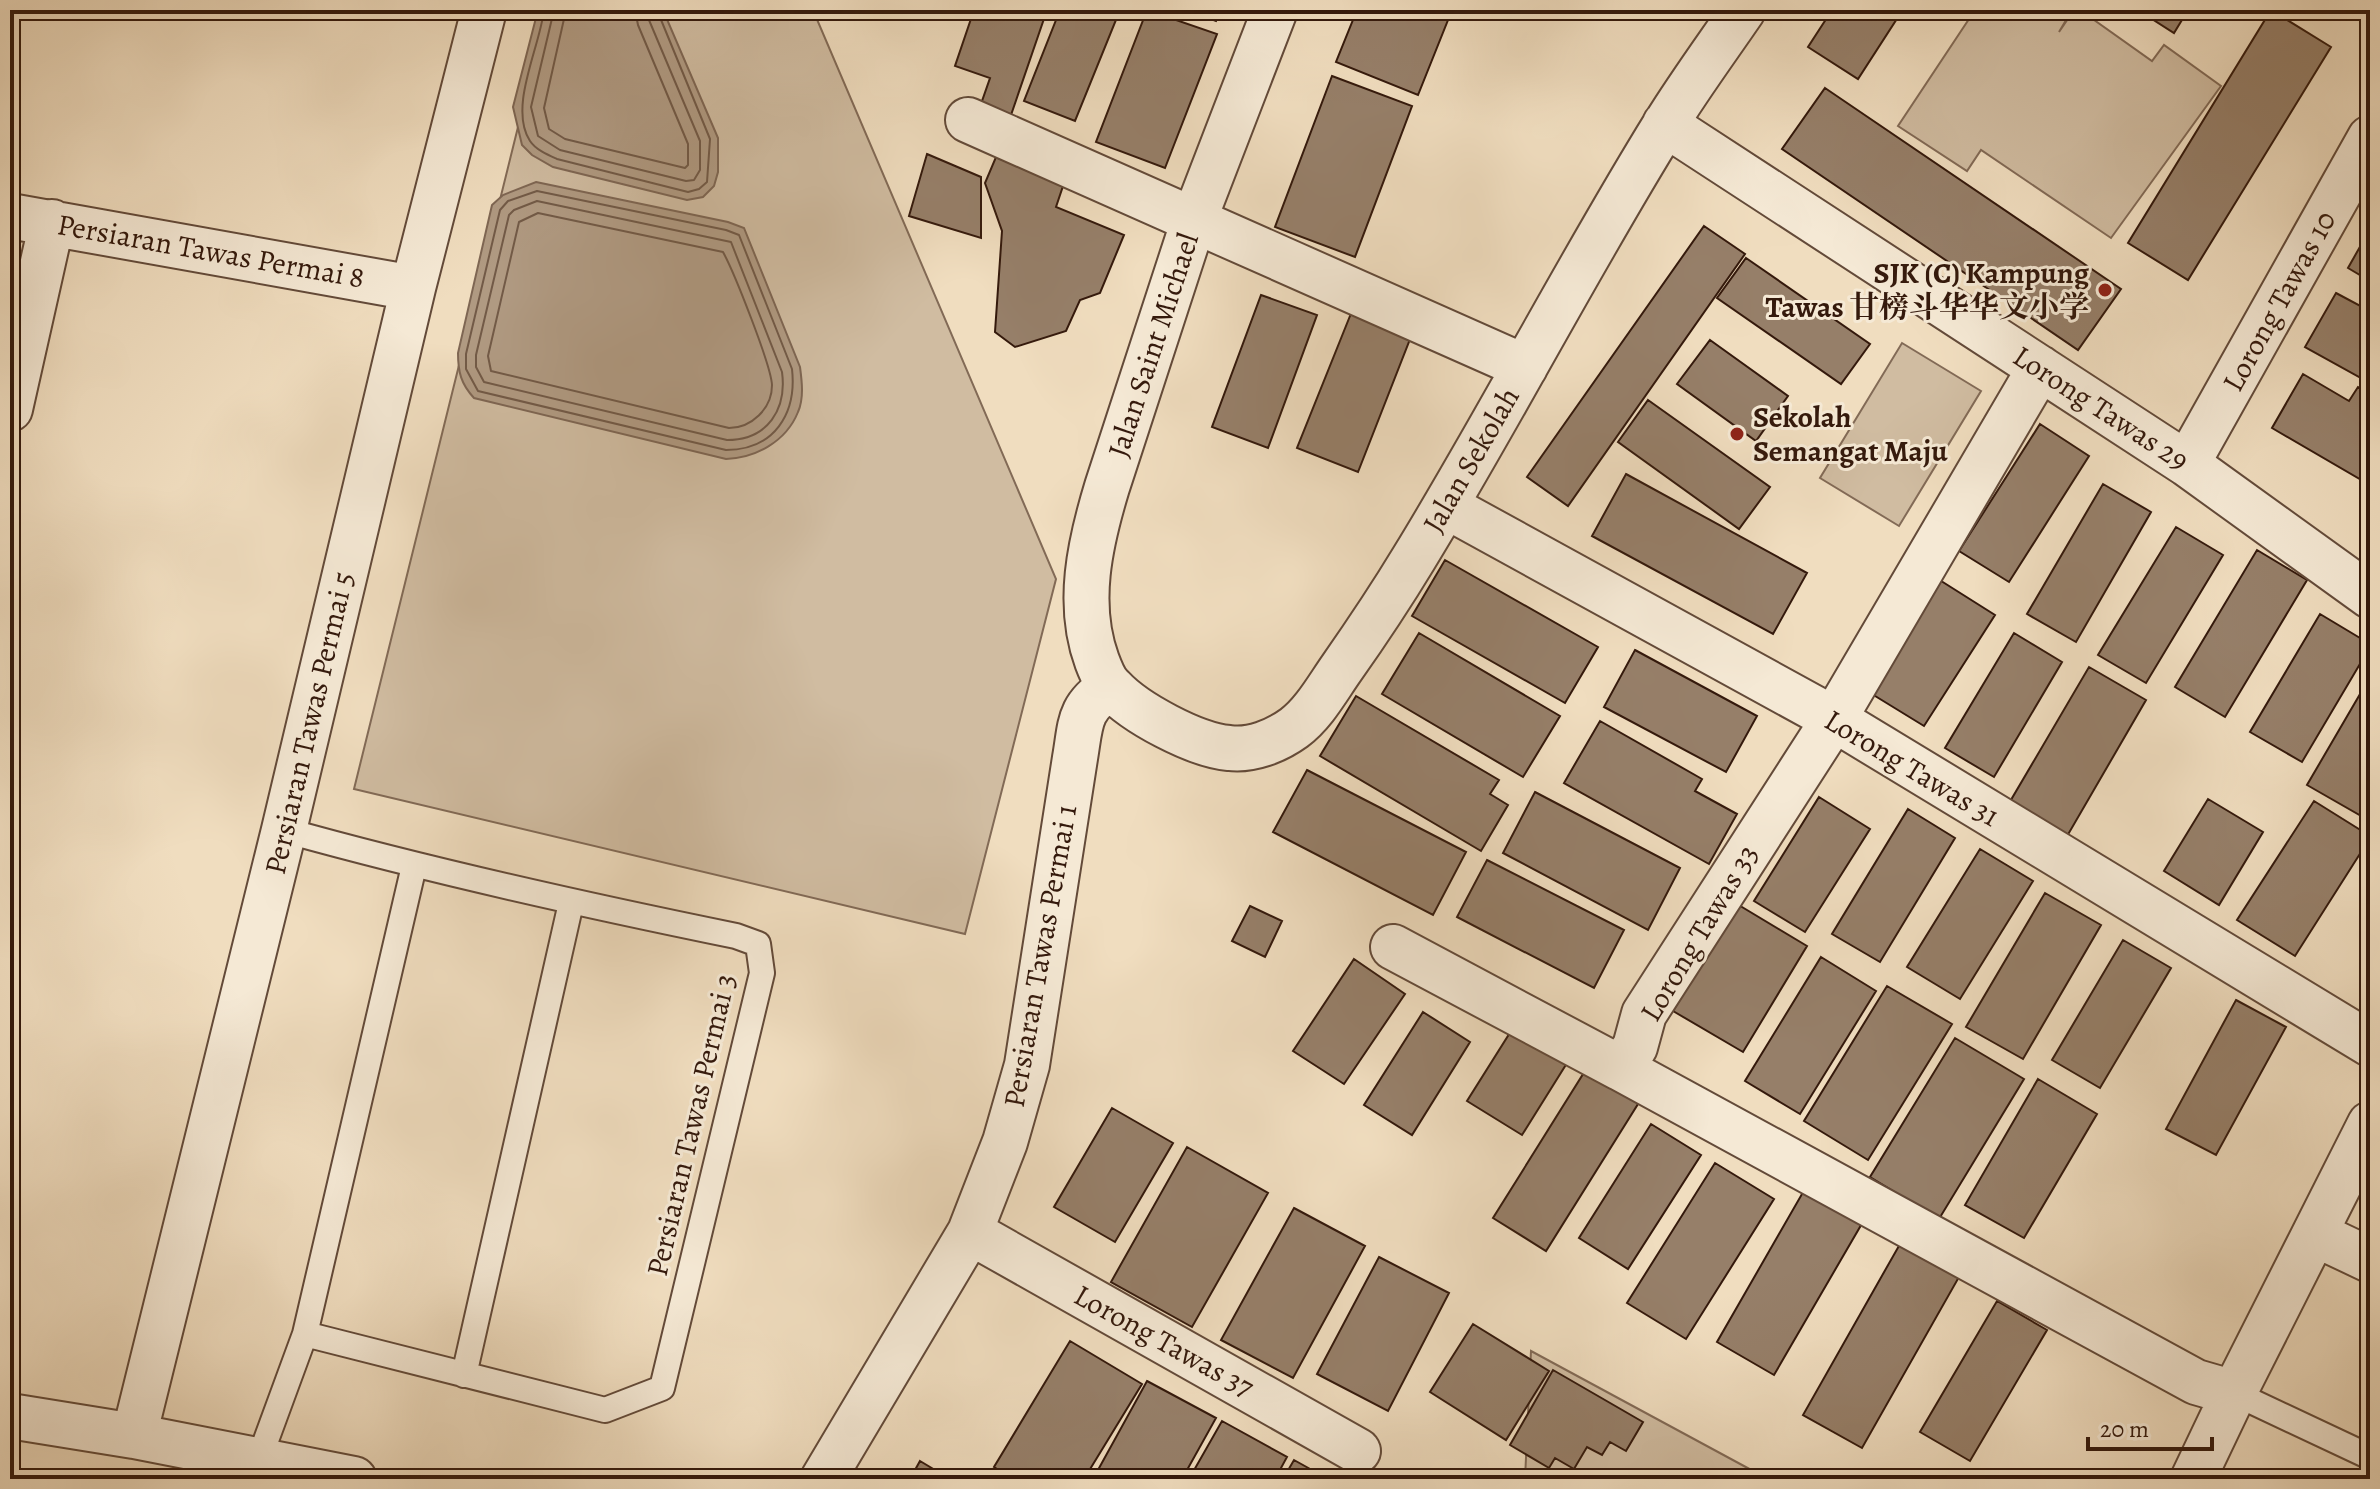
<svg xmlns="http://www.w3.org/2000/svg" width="2380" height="1489" viewBox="0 0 2380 1489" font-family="Alegreya,'Noto Serif SC',serif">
<rect width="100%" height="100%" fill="#f0ddbf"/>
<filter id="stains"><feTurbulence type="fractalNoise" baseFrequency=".0025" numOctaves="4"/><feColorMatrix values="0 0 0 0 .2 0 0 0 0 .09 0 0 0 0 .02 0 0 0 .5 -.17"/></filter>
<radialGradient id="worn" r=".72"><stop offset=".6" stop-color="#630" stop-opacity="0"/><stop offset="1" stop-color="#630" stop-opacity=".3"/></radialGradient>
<path fill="#d0bca1" stroke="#826a56" stroke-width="2" d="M547 10H813L1056 579 965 934 354 789Z
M1975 10H2072L2059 32 2074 10H2080L2152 61 2164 45 2221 86 2111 238 1981 150 1967 171 1898 126Z
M1902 343 1981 391 1899 526 1820 478Z
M1531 1351 1768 1479H1525Z"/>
<path fill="#b09a82" stroke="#7e6653" stroke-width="2" d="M538 10H663L718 138V172L714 186 703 197 687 200 553 167 532 155 522 145 513 107Z
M536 182 728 222 744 228 800 367C802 382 804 398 798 412 786 442 755 458 726 459L474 398C461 384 458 372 458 353L492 205 503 195Z"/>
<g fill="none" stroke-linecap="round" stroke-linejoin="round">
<path stroke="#725a47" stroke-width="2" d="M544 10C540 47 508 107 530 141 536 150 548 155 557 159L688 192 699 189 707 182 710 139 657 10
M554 10 531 107 538 136 560 150 686 181 694 180 700 170V141L649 20 647 10
M566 10 544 108 549 129 565 139 685 168 688 165V144L638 25 635 10
M537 191 726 230 739 235 792 369C797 414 774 450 726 450L478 391 466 369V354L500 210 508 201Z
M537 201 731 242 782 372C787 409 768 440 727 440L484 382 476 367V355L509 215 514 210Z
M538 213 723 252C734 272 771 365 772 385 772 409 751 428 729 428L491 371 488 356 519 222Z"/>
</g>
<path fill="#967f69" stroke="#34190c" stroke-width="2" d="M974 10H1047L1011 115 981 104 990 78 955 66Z
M1060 10H1120L1075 121 1024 101Z
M1147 10 1217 34 1165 168 1096 142Z
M1187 10H1221L1216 21Z
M1357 10H1452L1418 95 1336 62Z
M1832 10H1893L1900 14 1858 79 1808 47Z
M2138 10H2188L2174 33Z
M2271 10 2331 47 2188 280 2128 243Z
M1332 76 1412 106 1355 257 1275 227Z
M1825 88 2121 289 2078 350 1782 149Z
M927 154 981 177V238L909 216Z
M996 157 1063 186 1056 207 1124 235 1100 293 1080 300 1066 331 1015 347 995 332 1002 231 985 183Z
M1704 226 1745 254 1568 506 1527 477Z
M2370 229V281L2348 268Z
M1746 258 1870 344 1841 384 1717 298Z
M2336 293 2370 311V383L2305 347Z
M1261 295 1317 315 1268 448 1212 427Z
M1352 311 1412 334 1358 472 1297 448Z
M1710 340 1788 396 1756 441 1677 384Z
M2303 374 2349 401 2358 387 2370 394V485L2272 428Z
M1648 400 1770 487 1739 529 1618 442Z
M2040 424 2089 456 2009 582 1959 551Z
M1626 474 1807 573 1773 634 1592 536Z
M2103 484 2151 512 2076 642 2027 614Z
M2176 527 2223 555 2146 683 2098 655Z
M2257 550 2307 580 2225 717 2175 687Z
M1445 560 1598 647 1565 703 1412 616Z
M1938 579 1995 615 1924 726 1867 691Z
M2320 614 2370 644V647L2302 762 2250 732Z
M1419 633 1560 716 1523 777 1382 694Z
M2014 633 2062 662 1994 777 1945 748Z
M1635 650 1757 716 1726 772 1604 707Z
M2089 667 2146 700 2066 838 2008 805Z
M2370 677V821L2307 785Z
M1356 696 1499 780 1490 794 1508 805 1481 851 1320 756Z
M1600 721 1702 779 1695 791 1737 814 1709 864 1564 783Z
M1307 770 1466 852 1433 915 1273 832Z
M1535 792 1680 868 1648 930 1503 853Z
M1819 797 1870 829 1805 932 1754 901Z
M2208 799 2263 832 2219 905 2164 871Z
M2314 801 2370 836V838L2295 956 2237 920Z
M1908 809 1955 838 1880 962 1832 934Z
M1980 849 2033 881 1960 999 1907 967Z
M1487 860 1624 930 1594 988 1457 917Z
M2045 893 2101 925 2023 1059 1966 1027Z
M1737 904 1807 946 1743 1052 1673 1011Z
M1250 906 1282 921 1265 957 1232 941Z
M2123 940 2171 968 2100 1088 2052 1060Z
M1821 957 1876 991 1800 1114 1745 1081Z
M1354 959 1405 994 1344 1084 1293 1051Z
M1887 986 1952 1024 1868 1160 1804 1121Z
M2236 1000 2286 1027 2216 1155 2166 1129Z
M1423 1012 1470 1042 1412 1135 1364 1105Z
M1518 1020 1572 1055 1522 1135 1467 1101Z
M1955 1038 2024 1079 1939 1219 1870 1177Z
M1590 1063 1643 1096 1546 1251 1493 1218Z
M2038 1079 2097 1114 2024 1238 1965 1205Z
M1112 1108 1173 1143 1115 1242 1054 1207Z
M1651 1124 1701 1155 1628 1269 1579 1238Z
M1187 1147 1268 1193 1192 1327 1111 1282Z
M1715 1163 1774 1199 1686 1339 1627 1303Z
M1806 1187 1864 1220 1774 1375 1717 1342Z
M1294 1208 1365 1246 1293 1378 1221 1340Z
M1900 1244 1959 1277 1862 1448 1803 1415Z
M1379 1257 1449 1293 1388 1411 1317 1374Z
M1997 1301 2047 1330 1970 1461 1920 1432Z
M1473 1324 1549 1371 1506 1440 1430 1392Z
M1070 1341 1142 1384 1084 1479H1013L994 1467Z
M1553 1370 1643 1422 1626 1451 1610 1442 1602 1455 1587 1447 1574 1469 1555 1458 1549 1468 1510 1445Z
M1147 1381 1216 1418 1182 1479H1093Z
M1222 1421 1287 1457 1275 1479H1189Z
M1294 1460 1328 1479H1283Z
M920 1461 950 1479H910Z"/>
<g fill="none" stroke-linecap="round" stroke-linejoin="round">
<defs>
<path id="lane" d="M284 830C434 872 584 905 736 936L758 944 762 973 662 1388 605 1410 305 1334
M464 1375 571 903
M2234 1393 2370 1457
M258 1462 305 1334 414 866"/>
<path id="street" d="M1275 10 1194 220 1107 487C1090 543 1076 604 1097 661 1100 669 1105 682 1112 688 1135 713 1195 745 1229 748 1251 751 1276 741 1294 728 1314 713 1327 689 1341 669 1367 632 1391 596 1414 558 1501 416 1577 267 1665 125 1689 86 1717 48 1743 10
M968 120 1525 367
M1665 124 2187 464 2370 596
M10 216 413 288
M2040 368 1834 719 1644 1014 1635 1047 1620 1068 2196 1382 2234 1393
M10 409 52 222
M2187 464 2370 138
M1446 506 1834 719 2370 1044
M1393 947 1620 1068
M970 1232 1358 1451
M2315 1234 2370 1260
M10 1416 134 1436 354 1479
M134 1436 284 830 413 288 484 10
M823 1479 970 1232 1005 1142 1027 1065 1075 758C1081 723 1078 708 1110 687
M2193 1479 2234 1393 2370 1124"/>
</defs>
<use href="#lane" stroke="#634a39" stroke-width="28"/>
<use href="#street" stroke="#634a39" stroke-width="48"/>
<use href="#lane" stroke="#f5e9d5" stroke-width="24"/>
<use href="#street" stroke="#f5e9d5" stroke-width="44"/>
</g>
<g fill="#8f2418" stroke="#f5e9d5" stroke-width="3">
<circle cx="2105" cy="290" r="8"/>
<circle cx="1737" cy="434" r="8"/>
</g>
<g text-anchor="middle" stroke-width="6" stroke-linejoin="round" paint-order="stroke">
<g font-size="30" fill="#34190c" stroke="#f5e9d5">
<text transform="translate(211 251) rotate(10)" y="10">Persiaran Tawas Permai 8</text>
<text transform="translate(2279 301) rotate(-61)" y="10">Lorong Tawas 10</text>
<text transform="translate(1153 345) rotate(-72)" y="10">Jalan Saint Michael</text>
<text transform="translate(2101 408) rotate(33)" y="10">Lorong Tawas 29</text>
<text transform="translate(1471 460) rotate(-60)" y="10">Jalan Sekolah</text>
<text transform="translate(309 723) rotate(-77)" y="10">Persiaran Tawas Permai 5</text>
<text transform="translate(1912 768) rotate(31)" y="10">Lorong Tawas 31</text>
<text transform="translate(1699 933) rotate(-59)" y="10">Lorong Tawas 33</text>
<text transform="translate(1040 956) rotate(-80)" y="10">Persiaran Tawas Permai 1</text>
<text transform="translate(691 1125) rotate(-77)" y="10">Persiaran Tawas Permai 3</text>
<text transform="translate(1164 1341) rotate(29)" y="10">Lorong Tawas 37</text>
</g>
<g font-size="30" font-weight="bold" fill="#34190c" stroke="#f5e9d5" text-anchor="end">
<text x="2089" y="283">SJK (C) Kampung<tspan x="2089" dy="34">Tawas 甘榜斗华华文小学</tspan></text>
<text x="1753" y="427" text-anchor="start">Sekolah<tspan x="1753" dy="34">Semangat Maju</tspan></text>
</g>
</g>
<rect width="2380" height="1489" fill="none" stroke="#f0ddbf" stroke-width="40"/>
<rect x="12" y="12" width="2356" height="1465" fill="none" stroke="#34190c" stroke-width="4"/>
<rect x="20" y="20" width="2340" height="1449" fill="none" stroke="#34190c" stroke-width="2"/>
<path d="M2088 1437v12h124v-12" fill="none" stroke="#34190c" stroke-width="4"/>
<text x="2100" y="1437" font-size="24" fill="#34190c" stroke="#f5e9d5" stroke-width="6" paint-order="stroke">20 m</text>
<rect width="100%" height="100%" filter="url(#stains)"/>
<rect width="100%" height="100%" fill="url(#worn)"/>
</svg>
